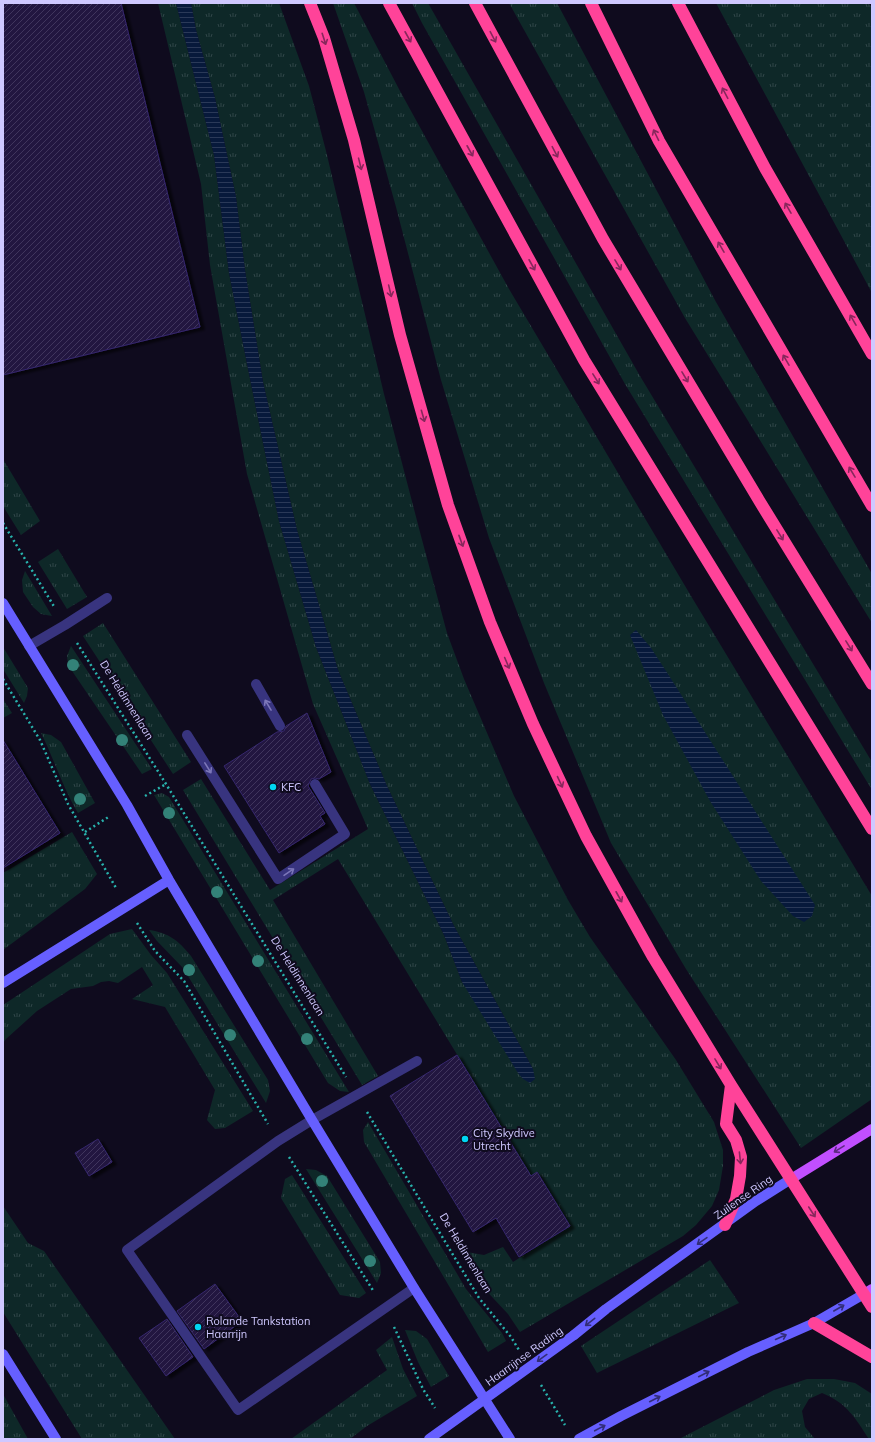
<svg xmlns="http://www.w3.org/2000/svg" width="875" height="1442" viewBox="0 0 875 1442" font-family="Mulish,sans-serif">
<defs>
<pattern id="grass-tufts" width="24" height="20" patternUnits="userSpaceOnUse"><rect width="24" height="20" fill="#0e2828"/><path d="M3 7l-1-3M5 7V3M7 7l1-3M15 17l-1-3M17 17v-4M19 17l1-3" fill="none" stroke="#304648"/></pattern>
<pattern id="water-rules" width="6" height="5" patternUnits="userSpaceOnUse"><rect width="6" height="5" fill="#07193b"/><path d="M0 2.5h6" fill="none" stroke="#2a3958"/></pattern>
<pattern id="building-hatch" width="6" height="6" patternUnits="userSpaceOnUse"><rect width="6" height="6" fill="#201640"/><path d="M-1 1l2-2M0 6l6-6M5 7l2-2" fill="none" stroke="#3f365d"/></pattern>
<filter id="shadow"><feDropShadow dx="4.5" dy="2.5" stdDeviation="1" flood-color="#0009"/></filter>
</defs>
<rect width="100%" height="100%" fill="#0f0b1e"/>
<path fill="url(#grass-tufts)" d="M158 3H176L214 155 229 273 248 369 279 521 316 647 370 784 444 935 462 982 533 1069 454 926 387 786 338 670 297 530 263 382 245 270 236 197 215 98 196 30 191 3H279L309 86 326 151 384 394 421 536 447 633 464 679 514 796 568 900 590 937 676 1060 714 1122 723 1150V1166L719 1190 712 1206 696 1225 683 1236 520 1332 508 1314 479 1283 461 1251 484 1255 503 1247 513 1262 570 1226 538 1172 531 1176 338 859 273 900 378 1076 362 1085 183 790 201 779 270 890 368 829 313 704 247 474 210 265 201 184Z
M333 3H354L400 91 509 289 691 596 872 896V1099L801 1148 686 969 611 843 544 683 489 538 441 380 396 207 364 92Z
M412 3H428L640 376 872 762V790L625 384 422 23Z
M509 3H557L716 302 872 574V623L685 318Z
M716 3H868L872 7V293Z
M3 459 40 521 21 535 3 506Z
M58 549 87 597 67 609 38 562Z
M25 571 52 616 41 614 33 607 23 592 22 580Z
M103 623 191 762 173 774 83 636Z
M71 646 152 769 142 774 68 665 67 656Z
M3 647 28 688 27 696 24 703 3 669Z
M3 699 12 713 3 718Z
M41 733 51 735 61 742 95 803 78 813C63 788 54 759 41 733Z
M162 793 169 797 349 1092 340 1091 328 1083 154 795Z
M72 832 97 874 85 889 3 950V873Z
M132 929 151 955 167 973 253 1111 225 1128 215 1129 207 1120 215 1090 165 1007 132 999 153 985 142 967 118 983 109 981 101 982 93 986 71 989 37 1011 6 1039 3 1043V1005L110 934Z
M149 930C169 933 178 940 191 956L268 1080 270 1091 266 1103 183 968 157 941Z
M368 1122 466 1289 502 1333 506 1341 488 1352 364 1142 363 1130Z
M306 1169 316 1170 327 1176 380 1262 381 1273 377 1283Z
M292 1175 366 1293 359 1298 340 1295 281 1198 285 1179Z
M3 1206 28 1243 44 1251 175 1439H82L3 1312Z
M710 1260 739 1303 597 1373 581 1346Z
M405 1330 416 1331 427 1339 449 1376 431 1387 418 1362Z
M392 1337 403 1369 417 1396 367 1426 350 1439H291L387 1370 376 1350Z
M807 1379H834L855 1383 872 1394V1439H869C855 1418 847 1403 822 1393L809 1399 802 1411 805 1427 815 1439H679L774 1390Z
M3 1394 28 1439H3Z"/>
<path fill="url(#water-rules)" d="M176 3H191L196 30 215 98 236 197 245 270 263 382 297 530 338 670 387 786 454 926 533 1069 535 1079 530 1083 523 1079 518 1073 462 982 444 935 370 784 316 647 279 521 248 369 229 273 214 155Z
M636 630 651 648 666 671 815 905 812 916 804 922 793 916 761 881 710 801 663 715 630 635Z"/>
<path fill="url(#building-hatch)" stroke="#36276d" filter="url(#shadow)" d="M3 3H121L200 327 3 375Z
M307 713 331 772 319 779 315 778 311 779 308 786 325 813 320 816 325 824 279 853 224 766 277 732 284 731 286 726Z
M3 740 60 833 3 868Z
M457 1055 531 1176 537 1172 570 1226 519 1257 496 1218 473 1232 390 1096Z
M98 1139 112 1162 89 1176 75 1153Z
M215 1284 242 1321 204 1349 177 1311Z
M167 1319 193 1357 166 1376 139 1338Z"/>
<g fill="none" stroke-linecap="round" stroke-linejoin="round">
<path stroke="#28b3ad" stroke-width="2.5" stroke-dasharray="2 3" stroke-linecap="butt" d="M3 523 55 608
M77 643 166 784 346 1077
M3 679 40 740 68 804 116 888
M145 796 166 784
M85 832 110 816
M137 923 155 951 184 981 268 1124
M367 1112 479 1298 511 1337 519 1350
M289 1157 374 1292
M394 1327 423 1389 435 1408
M541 1385 565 1425"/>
<path stroke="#38347f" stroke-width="10" d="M29 646 65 625 107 598
M256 684 280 726
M187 735 278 879 345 834 315 784
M414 1288 238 1410 127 1250 278 1141 312 1120 417 1061"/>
<path stroke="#665fff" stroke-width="10" d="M3 603 127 805 169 880 312 1120 414 1288 510 1439
M3 983 169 880
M574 1335 606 1309 756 1201 791 1179
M3 1354 56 1439
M579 1439 621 1416 748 1352 814 1323 864 1294"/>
<path stroke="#c14fff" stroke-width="10" d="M791 1179 872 1129
M864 1294 872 1289"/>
<path stroke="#ff4399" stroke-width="12" d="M310 3 324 38 354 140 400 335 448 505 490 622 533 724 586 836 653 957 731 1085 872 1307
M389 3 584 360 872 829
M475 3 603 239 760 502 872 684
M591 3 659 141 872 506
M678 3 765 168 872 354
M725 1225 736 1199 740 1176 741 1157 736 1140 726 1124 731 1085
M814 1323 872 1357"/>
<path stroke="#665fff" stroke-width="10" d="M429 1439 574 1335"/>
</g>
<g fill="#338278">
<circle cx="73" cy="665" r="6"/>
<circle cx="122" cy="740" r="6"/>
<circle cx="80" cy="799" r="6"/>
<circle cx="169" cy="813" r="6"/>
<circle cx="217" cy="892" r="6"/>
<circle cx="258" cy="961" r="6"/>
<circle cx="189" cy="970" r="6"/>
<circle cx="230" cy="1035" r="6"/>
<circle cx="307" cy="1039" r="6"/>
<circle cx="322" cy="1181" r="6"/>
<circle cx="370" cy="1261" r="6"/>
</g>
<defs><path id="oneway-shaft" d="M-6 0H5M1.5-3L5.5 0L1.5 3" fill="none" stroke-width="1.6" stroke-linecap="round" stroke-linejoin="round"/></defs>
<g stroke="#87275c">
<use href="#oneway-shaft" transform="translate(408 37) rotate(61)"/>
<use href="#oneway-shaft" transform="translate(493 37) rotate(62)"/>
<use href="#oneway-shaft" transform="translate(324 39) rotate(72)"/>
<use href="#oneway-shaft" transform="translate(725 93) rotate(-118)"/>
<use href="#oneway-shaft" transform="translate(656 135) rotate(-116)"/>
<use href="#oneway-shaft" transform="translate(470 151) rotate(61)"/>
<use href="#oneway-shaft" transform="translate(555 152) rotate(62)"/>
<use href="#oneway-shaft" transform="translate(360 164) rotate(76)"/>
<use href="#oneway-shaft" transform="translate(788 208) rotate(-120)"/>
<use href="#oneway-shaft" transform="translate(721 247) rotate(-120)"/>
<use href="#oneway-shaft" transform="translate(532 265) rotate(61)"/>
<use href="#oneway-shaft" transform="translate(618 265) rotate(59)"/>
<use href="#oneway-shaft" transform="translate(390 291) rotate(77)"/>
<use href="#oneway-shaft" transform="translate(853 320) rotate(-120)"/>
<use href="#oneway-shaft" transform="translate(786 360) rotate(-120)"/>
<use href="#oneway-shaft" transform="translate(685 377) rotate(59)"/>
<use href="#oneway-shaft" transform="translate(596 379) rotate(58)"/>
<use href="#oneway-shaft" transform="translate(423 416) rotate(74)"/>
<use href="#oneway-shaft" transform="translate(852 472) rotate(-121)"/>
<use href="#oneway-shaft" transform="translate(780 535) rotate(58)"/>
<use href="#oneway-shaft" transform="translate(461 541) rotate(70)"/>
<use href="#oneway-shaft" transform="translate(849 646) rotate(58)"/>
<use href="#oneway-shaft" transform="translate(507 663) rotate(67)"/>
<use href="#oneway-shaft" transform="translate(560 782) rotate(65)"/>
<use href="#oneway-shaft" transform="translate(619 897) rotate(61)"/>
<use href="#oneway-shaft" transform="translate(718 1064) rotate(59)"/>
<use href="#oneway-shaft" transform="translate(740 1158) rotate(84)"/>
<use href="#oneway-shaft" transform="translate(812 1212) rotate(57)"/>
</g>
<g stroke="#7c77b9">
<use href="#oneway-shaft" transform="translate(268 705) rotate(-121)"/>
<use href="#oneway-shaft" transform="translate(208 768) rotate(58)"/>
<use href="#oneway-shaft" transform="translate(289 872) rotate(-34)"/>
</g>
<use stroke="#5f2a83" href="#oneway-shaft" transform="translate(839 1149) rotate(148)"/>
<g stroke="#322d78">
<use href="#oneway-shaft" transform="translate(702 1241) rotate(145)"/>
<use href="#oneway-shaft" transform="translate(839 1308) rotate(-30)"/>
<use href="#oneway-shaft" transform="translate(590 1322) rotate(142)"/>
<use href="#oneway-shaft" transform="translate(781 1337) rotate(-24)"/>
<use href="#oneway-shaft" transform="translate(542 1358) rotate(144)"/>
<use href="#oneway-shaft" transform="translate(704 1374) rotate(-27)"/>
<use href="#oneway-shaft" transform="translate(655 1399) rotate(-27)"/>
<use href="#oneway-shaft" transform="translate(600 1428) rotate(-28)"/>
</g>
<g fill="#00d6f3" stroke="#0f0b1e" stroke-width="1.5">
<circle cx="273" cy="787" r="4"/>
<circle cx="465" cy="1139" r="4"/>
<circle cx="198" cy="1327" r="4"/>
</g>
<g text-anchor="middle" stroke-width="4" stroke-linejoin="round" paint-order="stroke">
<g font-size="11" fill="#cfc8ff" stroke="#0f0b1e">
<text transform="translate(127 700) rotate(58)" y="4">De Heldinnenlaan</text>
<text transform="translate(298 976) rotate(58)" y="4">De Heldinnenlaan</text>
<text transform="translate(743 1197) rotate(-35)" y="4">Zuilense Ring</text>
<text transform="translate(466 1253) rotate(59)" y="4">De Heldinnenlaan</text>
<text transform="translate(524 1356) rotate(-36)" y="4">Haarrijnse Rading</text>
</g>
<g font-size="11" fill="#cfc8ff" stroke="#0f0b1e" text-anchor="start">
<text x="281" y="791">KFC</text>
<text x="473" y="1137">City Skydive<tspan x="473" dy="13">Utrecht</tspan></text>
<text x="206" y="1325">Rolande Tankstation<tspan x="206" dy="13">Haarrijn</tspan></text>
</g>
</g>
<rect width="875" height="1442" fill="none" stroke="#cfc8ff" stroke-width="8"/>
</svg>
